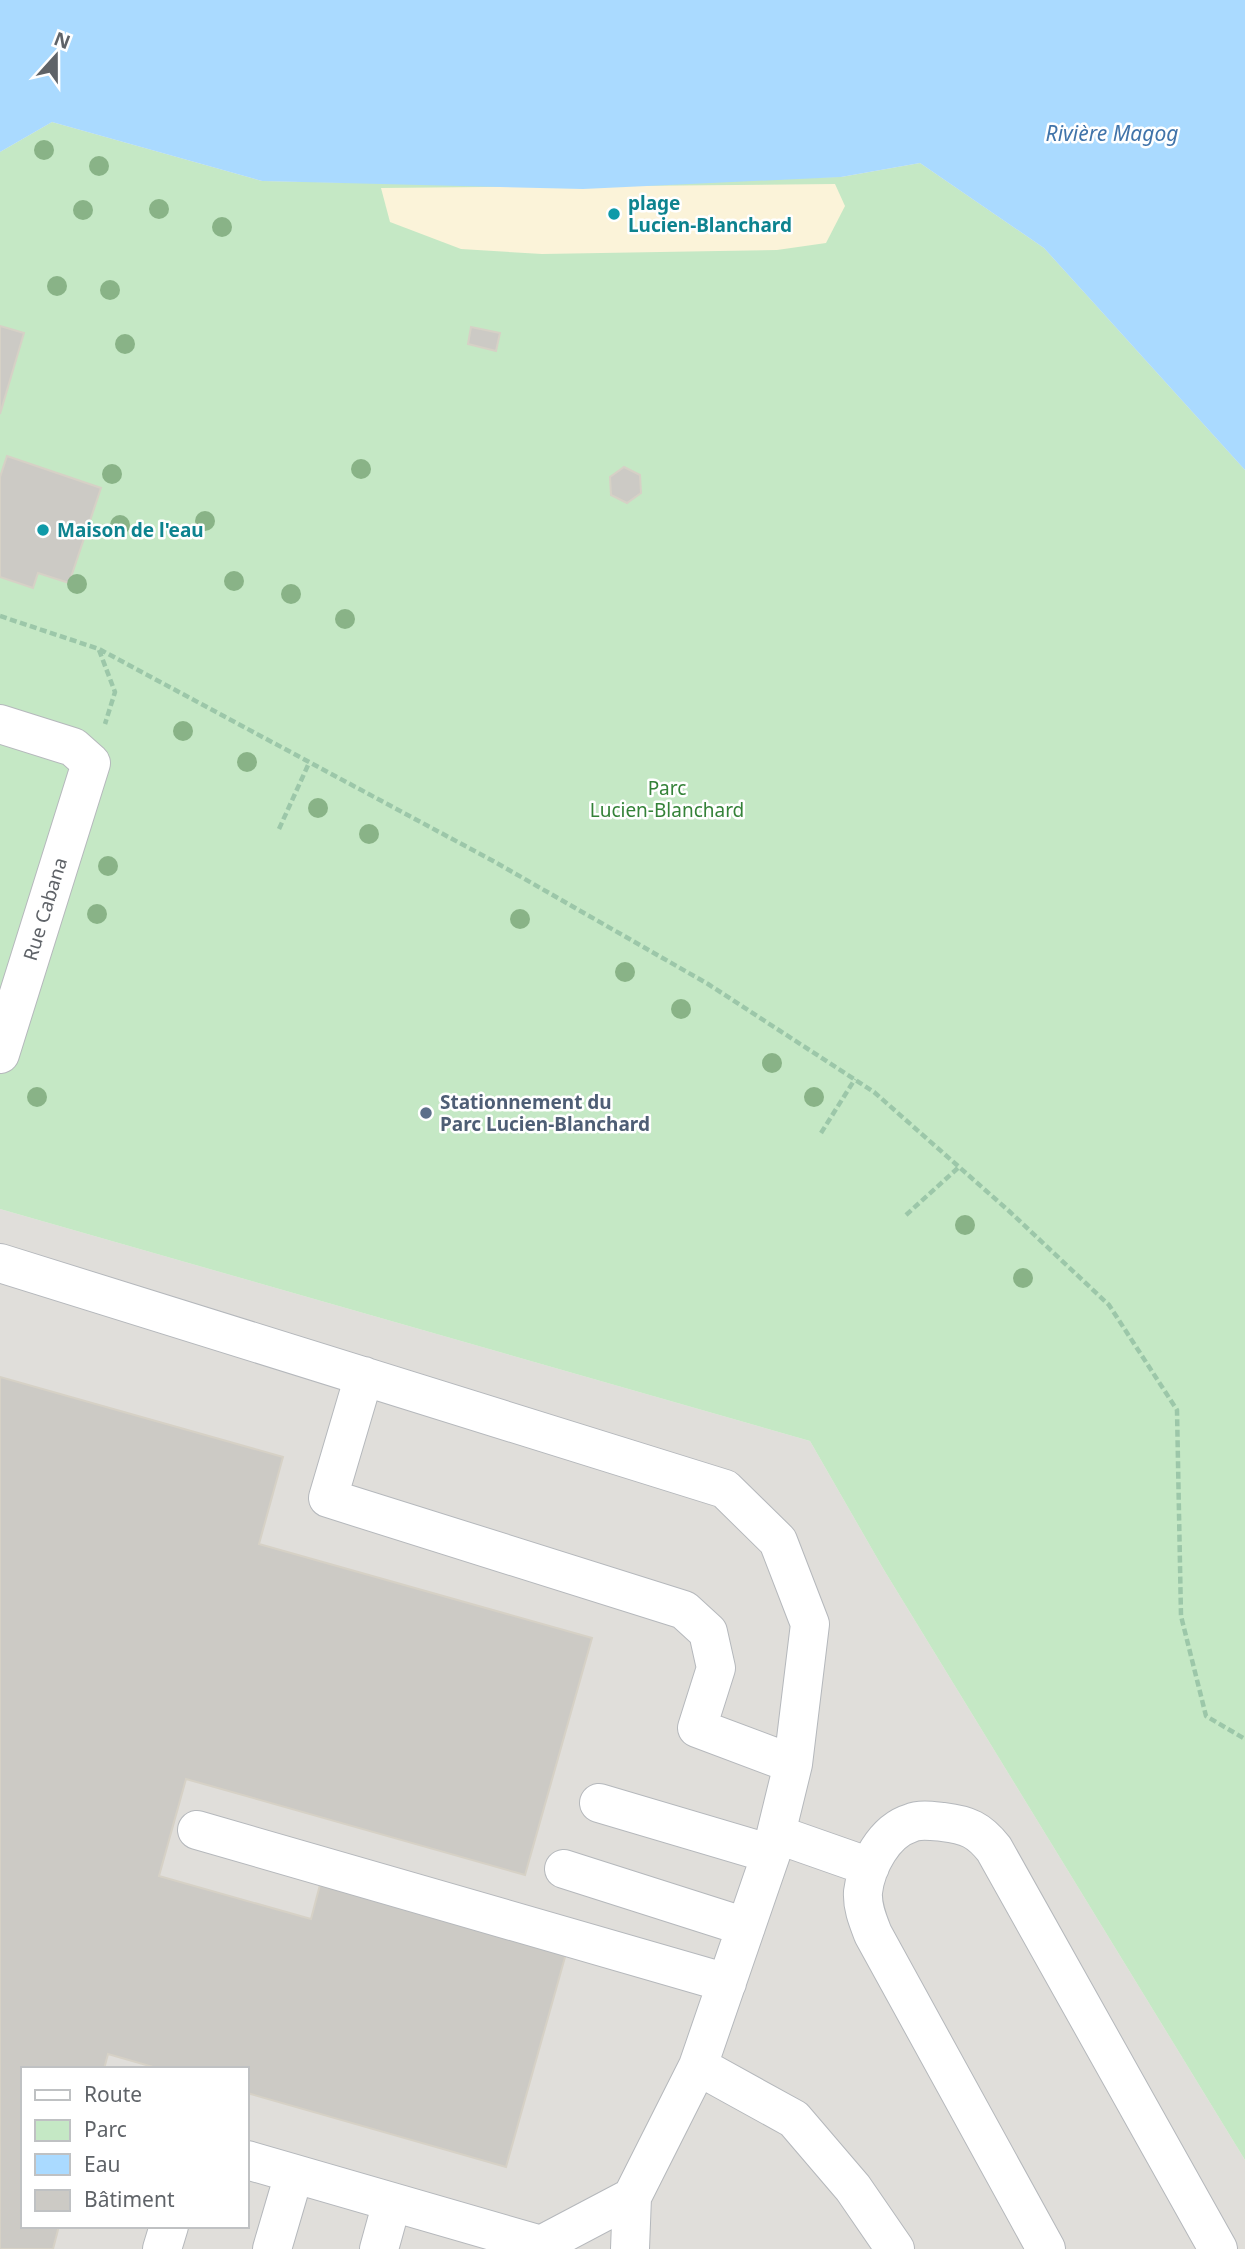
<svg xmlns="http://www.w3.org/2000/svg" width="1245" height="2249" viewBox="0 0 1245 2249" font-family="'Noto Sans',sans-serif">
<rect width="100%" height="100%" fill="#f1efe8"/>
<path fill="#e0deda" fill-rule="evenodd" d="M0 1209 810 1441 884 1570 1245 2160V2249H0ZM23 2069H247V2226H23Z"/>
<path fill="#c5e8c5" d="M52 122 262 181 367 183 841 177 920 163 1044 248 1245 470V2160L884 1570 810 1441 0 1209V152Z"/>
<path fill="#fbf3d9" d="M835 184 845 206 826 243 777 250 542 254 461 249 390 222 381 188Z"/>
<path fill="#aadaff" d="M0 0H1245V470L1044 248 920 163 841 177 583 189 262 181 52 122 0 152Z"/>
<path fill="#cccac5" stroke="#d6d1c6" stroke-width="2" d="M0 326 24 333 0 414Z
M471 327 500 333 496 351 468 344Z
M7 456 101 488 69 583 38 573 33 588 0 577V477Z
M624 467 640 475 641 493 627 503 611 495 610 477Z
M0 1377 283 1457 259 1544 592 1638 525 1875 186 1779 159 1876 311 1919 321 1881 567 1950 506 2167 247 2093V2069H160L108 2054 104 2069H23V2226H59L53 2249H0Z"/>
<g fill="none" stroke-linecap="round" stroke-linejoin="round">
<defs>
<path id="minor" d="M0 724 73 747 91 763 0 1054
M0 1263 725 1489 778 1541 810 1624 793 1764 771 1854 698 2066 632 2197 541 2245 247 2160
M364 1376 328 1498 684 1610 708 1632 716 1668 697 1728 793 1764
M599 1803 771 1854
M197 1830 727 1983
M776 1834 870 1867
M564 1869 746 1927
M698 2066 794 2119 853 2188 895 2249
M162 2249 169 2226
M272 2249 294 2174
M379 2249 392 2202
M630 2249 632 2197
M1046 2249 873 1934C868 1921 862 1907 863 1892 866 1866 884 1831 911 1823 920 1819 933 1821 943 1822 968 1825 979 1830 994 1849L1218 2249"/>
</defs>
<use href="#minor" stroke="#b5b8bc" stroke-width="40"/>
<path stroke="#9cc7a9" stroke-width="4.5" stroke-dasharray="7 3.5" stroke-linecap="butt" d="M0 616 99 649 495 862 708 984 874 1092 1009 1211 1109 1305 1177 1410 1181 1616 1206 1716 1245 1739
M99 650 115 692 105 724
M279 829 309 763
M821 1133 855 1079
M906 1215 959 1167"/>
<use href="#minor" stroke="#fff" stroke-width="38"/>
</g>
<g fill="#89b387">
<circle cx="44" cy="150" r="10"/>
<circle cx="99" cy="166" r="10"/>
<circle cx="159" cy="209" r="10"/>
<circle cx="83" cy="210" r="10"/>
<circle cx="222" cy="227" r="10"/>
<circle cx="57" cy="286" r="10"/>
<circle cx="110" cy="290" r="10"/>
<circle cx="125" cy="344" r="10"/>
<circle cx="361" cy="469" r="10"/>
<circle cx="112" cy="474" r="10"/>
<circle cx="205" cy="521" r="10"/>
<circle cx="120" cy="525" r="10"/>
<circle cx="234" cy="581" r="10"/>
<circle cx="77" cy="584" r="10"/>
<circle cx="291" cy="594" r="10"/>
<circle cx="345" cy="619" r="10"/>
<circle cx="183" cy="731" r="10"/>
<circle cx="247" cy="762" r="10"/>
<circle cx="318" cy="808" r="10"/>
<circle cx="369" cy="834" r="10"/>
<circle cx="108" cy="866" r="10"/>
<circle cx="97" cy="914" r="10"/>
<circle cx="520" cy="919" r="10"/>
<circle cx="625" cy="972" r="10"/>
<circle cx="681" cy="1009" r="10"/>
<circle cx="772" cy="1063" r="10"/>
<circle cx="37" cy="1097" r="10"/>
<circle cx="814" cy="1097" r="10"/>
<circle cx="965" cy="1225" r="10"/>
<circle cx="1023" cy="1278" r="10"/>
</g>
<g fill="#0f9aa8" stroke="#fff" stroke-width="2.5">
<circle cx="614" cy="214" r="7"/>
<circle cx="43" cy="530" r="7"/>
</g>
<circle fill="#5c6f8a" stroke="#fff" stroke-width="2.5" cx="426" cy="1113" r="7"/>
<g text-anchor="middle" stroke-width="5" stroke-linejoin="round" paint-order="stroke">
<g font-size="19" font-weight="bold" fill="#0d838f" stroke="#fff" text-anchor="start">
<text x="628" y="210">plage<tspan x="628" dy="22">Lucien-Blanchard</tspan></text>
<text x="57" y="537">Maison de l'eau</text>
</g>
<g font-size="19" fill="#348238" stroke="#fff">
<text x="667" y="795">Parc<tspan x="667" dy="22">Lucien-Blanchard</tspan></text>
</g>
<g font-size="19" fill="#5f6368" stroke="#fff">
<text transform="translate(45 909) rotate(-73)" y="7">Rue Cabana</text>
</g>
<g font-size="19" font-weight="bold" fill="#4e5e75" stroke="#fff" text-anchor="start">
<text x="440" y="1109">Stationnement du<tspan x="440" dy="22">Parc Lucien-Blanchard</tspan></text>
</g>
<g font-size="21" font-style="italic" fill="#4174aa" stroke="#fff">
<text x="1112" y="141">Rivière Magog</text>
</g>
</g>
<rect x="21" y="2067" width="228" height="161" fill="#ffffff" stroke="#bfc1c3" stroke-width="2"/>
<rect x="35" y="2090" width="35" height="10" fill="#ffffff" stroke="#bfc1c3" stroke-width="2"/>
<text x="84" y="2102" font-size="21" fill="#5f6368">Route</text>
<rect x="35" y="2120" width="35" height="21" fill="#c5e8c5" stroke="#bfc1c3" stroke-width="2"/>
<text x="84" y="2137" font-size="21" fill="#5f6368">Parc</text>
<rect x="35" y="2154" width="35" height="21" fill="#aadaff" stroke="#bfc1c3" stroke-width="2"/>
<text x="84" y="2172" font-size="21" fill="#5f6368">Eau</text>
<rect x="35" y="2190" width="35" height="21" fill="#cccac5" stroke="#bfc1c3" stroke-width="2"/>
<text x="84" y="2207" font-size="21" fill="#5f6368">Bâtiment</text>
<g transform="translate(56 56) rotate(21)" stroke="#ffffff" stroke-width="5" paint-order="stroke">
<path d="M0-5L12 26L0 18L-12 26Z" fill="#5f6368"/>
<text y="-10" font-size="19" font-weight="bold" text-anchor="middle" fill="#5f6368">N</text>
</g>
</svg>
